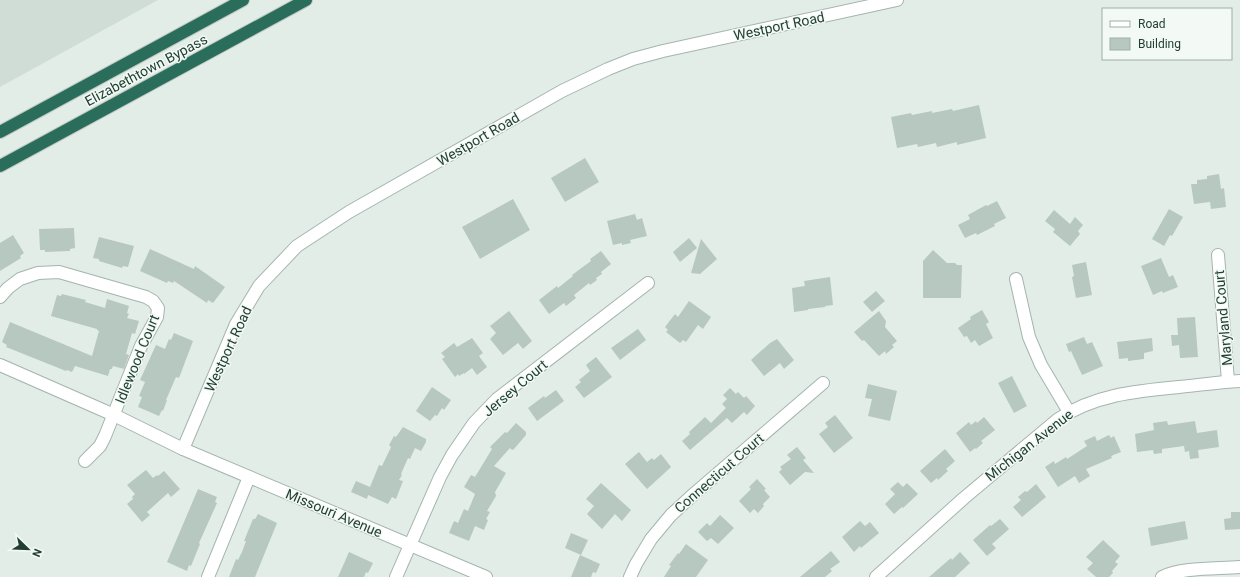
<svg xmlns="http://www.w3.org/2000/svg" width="1240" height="577" font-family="Roboto,sans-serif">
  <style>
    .built { fill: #d0ddd6 }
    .building { fill: #b7c8c0 }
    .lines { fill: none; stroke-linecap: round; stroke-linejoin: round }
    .minor-casing { stroke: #a4b5ae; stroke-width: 14 }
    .highway-casing { stroke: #c1c9c6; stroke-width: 14 }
    .minor { stroke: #fff; stroke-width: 12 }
    .highway { stroke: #2b6d5b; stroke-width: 12 }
    .labels { text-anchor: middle; stroke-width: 3; stroke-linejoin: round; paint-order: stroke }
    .street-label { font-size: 14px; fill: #213f35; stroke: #f3f9f5 }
  </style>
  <rect width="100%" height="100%" fill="#e2ede7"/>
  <path class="built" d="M 0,0 L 158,0 L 0,87 Z"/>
  <g class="building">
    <path d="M 979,105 L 986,138 L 957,145 L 957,142 L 937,147 L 936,143 L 918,147 L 917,144 L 897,148 L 891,117 L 911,113 L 912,115 L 932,111 L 932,113 L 952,109 L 953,111 Z"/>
    <path d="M 585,158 L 599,182 L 565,202 L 551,178 Z"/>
    <path d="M 1219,174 L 1221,189 L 1224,188 L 1226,207 L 1211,209 L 1210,202 L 1194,204 L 1191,184 L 1197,184 L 1197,180 L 1207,179 L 1207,176 Z"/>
    <path d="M 513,199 L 530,230 L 480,259 L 462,227 Z"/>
    <path d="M 997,201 L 1006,218 L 994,224 L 995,226 L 977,235 L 976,233 L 965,238 L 958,225 L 970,219 L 968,215 L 986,205 L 987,206 Z"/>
    <path d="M 1169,209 L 1183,217 L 1172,236 L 1170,235 L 1164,246 L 1152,239 Z"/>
    <path d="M 1054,210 L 1070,224 L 1075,217 L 1083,225 L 1078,231 L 1080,234 L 1070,246 L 1053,232 L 1055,229 L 1045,221 Z"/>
    <path d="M 635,214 L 637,220 L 642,218 L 647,236 L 630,240 L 631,243 L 622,245 L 622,243 L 613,245 L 607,221 Z"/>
    <path d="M 74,228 L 75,248 L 70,249 L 70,251 L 45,252 L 45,250 L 40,250 L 39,229 Z"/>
    <path d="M 13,235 L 24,253 L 20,256 L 21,258 L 0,271 L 0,243 Z"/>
    <path d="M 99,237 L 134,246 L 128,267 L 123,266 L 122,268 L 99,261 L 99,259 L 93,258 Z"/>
    <path d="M 689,238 L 697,248 L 680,262 L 673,252 Z"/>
    <path d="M 701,239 L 717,259 L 700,274 L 691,273 Z"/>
    <path d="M 150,249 L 194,269 L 195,266 L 225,287 L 213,303 L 208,300 L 207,303 L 174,281 L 173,283 L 168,281 L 167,283 L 140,271 Z"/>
    <path d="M 933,250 L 947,263 L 955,263 L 957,265 L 962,265 L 961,298 L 923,298 L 923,261 Z"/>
    <path d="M 601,251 L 611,264 L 601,272 L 602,274 L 596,278 L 597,280 L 590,285 L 589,283 L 574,295 L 576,298 L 566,306 L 564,303 L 549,314 L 539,300 L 557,286 L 558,288 L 573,276 L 572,275 L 591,261 L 590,259 Z"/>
    <path d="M 1161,258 L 1169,277 L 1173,275 L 1178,287 L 1163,293 L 1162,291 L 1153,295 L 1141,266 Z"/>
    <path d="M 1086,262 L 1092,295 L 1076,298 L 1072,277 L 1074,276 L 1072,265 Z"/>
    <path d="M 830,277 L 833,305 L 825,306 L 825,307 L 808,309 L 808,310 L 794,312 L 792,288 L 805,286 L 804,281 Z"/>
    <path d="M 876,291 L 885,301 L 872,312 L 863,302 Z"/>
    <path d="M 62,294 L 86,300 L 85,302 L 105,308 L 107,299 L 129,306 L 127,313 L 129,314 L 127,318 L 139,321 L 135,334 L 132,333 L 126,354 L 129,355 L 124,369 L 113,366 L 112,369 L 110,369 L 108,376 L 75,366 L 72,372 L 67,370 L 66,371 L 6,347 L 7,345 L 2,342 L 10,322 L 92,356 L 99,331 L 97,330 L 97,329 L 51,316 L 57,295 L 61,296 Z"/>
    <path d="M 689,301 L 711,317 L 703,329 L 698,325 L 686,342 L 683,340 L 680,343 L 666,332 L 668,330 L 665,327 L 675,314 L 678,317 Z"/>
    <path d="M 982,310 L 989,322 L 986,324 L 993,338 L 979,346 L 975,340 L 971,343 L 967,336 L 964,337 L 958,328 L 971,319 L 970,317 Z"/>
    <path d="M 509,311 L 532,341 L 523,349 L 518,343 L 503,355 L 490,339 L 496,333 L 490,326 Z"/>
    <path d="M 879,311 L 886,321 L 885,327 L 897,341 L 892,345 L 894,347 L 886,354 L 885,351 L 879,356 L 864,340 L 862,341 L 854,332 Z"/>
    <path d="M 1195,317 L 1198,357 L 1180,358 L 1179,345 L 1172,346 L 1171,335 L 1178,335 L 1177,318 Z"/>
    <path d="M 638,329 L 646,340 L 620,360 L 611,348 Z"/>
    <path d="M 174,333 L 193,341 L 179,378 L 176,377 L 166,400 L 167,400 L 163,411 L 162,410 L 159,416 L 138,407 L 142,397 L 139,396 L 145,382 L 140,380 L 156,345 L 165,349 L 169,339 L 171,340 Z"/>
    <path d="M 1084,337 L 1087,344 L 1092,342 L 1103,366 L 1082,375 L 1071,351 L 1069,352 L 1066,344 Z"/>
    <path d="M 472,338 L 483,353 L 479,356 L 487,367 L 477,375 L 472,368 L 464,374 L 464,373 L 459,376 L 458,374 L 455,377 L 442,359 L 445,357 L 441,353 L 454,343 L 457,347 Z"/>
    <path d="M 1152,338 L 1153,351 L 1144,353 L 1144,359 L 1128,361 L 1128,358 L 1119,359 L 1117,342 Z"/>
    <path d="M 777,339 L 794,360 L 784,369 L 780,363 L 764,376 L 751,360 L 770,343 Z"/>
    <path d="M 596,357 L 612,377 L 584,398 L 575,387 L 581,382 L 579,380 L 590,371 L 586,365 Z"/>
    <path d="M 1012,376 L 1027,406 L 1014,413 L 998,383 Z"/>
    <path d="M 868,384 L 897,391 L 890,421 L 868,416 L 872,399 L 865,398 Z"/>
    <path d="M 432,387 L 451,400 L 444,410 L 442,408 L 437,416 L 435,415 L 430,421 L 416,411 Z"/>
    <path d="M 730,388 L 736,394 L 738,392 L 744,398 L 746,396 L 755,406 L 747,415 L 744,412 L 732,423 L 727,418 L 690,450 L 682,441 L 690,434 L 689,432 L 705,417 L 711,423 L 726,408 L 722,404 L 727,399 L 723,395 Z"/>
    <path d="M 556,390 L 564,401 L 537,421 L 528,408 L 544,396 L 545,398 Z"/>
    <path d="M 835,415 L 853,438 L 834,453 L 819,434 L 828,427 L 825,423 Z"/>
    <path d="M 984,417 L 995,430 L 981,441 L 983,443 L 976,449 L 975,448 L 970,452 L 956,433 L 969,422 L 971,425 L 976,421 L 977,423 Z"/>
    <path d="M 1167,421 L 1168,425 L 1195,421 L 1197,433 L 1217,430 L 1219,447 L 1198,450 L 1199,458 L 1190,459 L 1189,451 L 1185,452 L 1184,446 L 1162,449 L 1162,453 L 1154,454 L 1153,450 L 1137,452 L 1135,434 L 1154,430 L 1153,423 Z"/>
    <path d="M 516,423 L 526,432 L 526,435 L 514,449 L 512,450 L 510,448 L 494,466 L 506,473 L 495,492 L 496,496 L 487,511 L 490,512 L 486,519 L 488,520 L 484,530 L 475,526 L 469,541 L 449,533 L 454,521 L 458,523 L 464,509 L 468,511 L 475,494 L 464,487 L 471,475 L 475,477 L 492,449 L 490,447 L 505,432 L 507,433 Z"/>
    <path d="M 403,427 L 426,439 L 426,442 L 421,451 L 415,448 L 410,459 L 408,458 L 401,474 L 402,475 L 399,480 L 403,481 L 396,499 L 392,497 L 388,504 L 368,495 L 367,499 L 351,492 L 356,481 L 370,487 L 379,465 L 382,466 L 391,447 L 389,445 L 394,436 L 396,437 Z"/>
    <path d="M 1109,435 L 1111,438 L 1114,436 L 1121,452 L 1111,456 L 1112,458 L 1086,469 L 1090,476 L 1079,483 L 1075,476 L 1058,487 L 1045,467 L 1054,461 L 1055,464 L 1066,457 L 1067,459 L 1087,446 L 1084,441 L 1095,436 L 1097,441 Z"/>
    <path d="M 797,447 L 806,458 L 803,460 L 814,473 L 805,472 L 790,485 L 779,472 L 782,469 L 780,467 L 791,459 L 787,455 Z"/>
    <path d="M 945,449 L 955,461 L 946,469 L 948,471 L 938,480 L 937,478 L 931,483 L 920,471 Z"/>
    <path d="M 639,452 L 647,462 L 652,458 L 654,460 L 661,454 L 671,467 L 647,489 L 625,464 Z"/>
    <path d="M 146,470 L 153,478 L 157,475 L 158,476 L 164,471 L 180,489 L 171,497 L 168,493 L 147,512 L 150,515 L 142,522 L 127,504 L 133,499 L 132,497 L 135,494 L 127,485 Z"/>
    <path d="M 757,479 L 766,489 L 764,490 L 770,497 L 763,504 L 764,506 L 758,513 L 754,509 L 750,513 L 739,501 L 751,489 L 749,487 Z"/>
    <path d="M 898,482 L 903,487 L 907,483 L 918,494 L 903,508 L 902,507 L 894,514 L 885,504 L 895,494 L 890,489 Z"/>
    <path d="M 601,483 L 631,510 L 622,521 L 615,514 L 602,529 L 587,514 L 594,506 L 586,499 Z"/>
    <path d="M 1036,484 L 1046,497 L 1022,517 L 1013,507 L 1021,500 L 1018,497 L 1025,491 L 1027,492 Z"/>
    <path d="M 198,489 L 217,497 L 215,502 L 217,503 L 199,543 L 200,544 L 191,566 L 189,565 L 187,571 L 167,562 Z"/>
    <path d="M 1231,512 L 1240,512 L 1240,529 L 1225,530 L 1224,519 L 1231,518 Z"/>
    <path d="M 258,514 L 277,523 L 255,577 L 229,577 L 236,559 L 238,560 L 242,552 L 246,541 L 244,541 L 253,519 L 255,519 Z"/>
    <path d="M 720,515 L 734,528 L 718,544 L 711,538 L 707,541 L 698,532 L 707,523 L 710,526 Z"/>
    <path d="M 1000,519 L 1009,529 L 992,544 L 996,548 L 987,556 L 973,540 L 990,525 L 991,526 Z"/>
    <path d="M 860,521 L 865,526 L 870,522 L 879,533 L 861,548 L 860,546 L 854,552 L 842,537 Z"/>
    <path d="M 1185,521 L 1188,539 L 1151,546 L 1148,528 Z"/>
    <path d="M 571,533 L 588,540 L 581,555 L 565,548 Z"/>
    <path d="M 1103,540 L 1120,556 L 1115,562 L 1118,564 L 1112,571 L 1113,573 L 1109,577 L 1096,577 L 1087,569 L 1093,563 L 1086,557 Z"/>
    <path d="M 686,544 L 708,560 L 696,577 L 664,577 L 671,566 L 669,565 L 678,553 L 679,554 Z"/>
    <path d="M 831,551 L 840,562 L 830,569 L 832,571 L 825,577 L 800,577 Z"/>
    <path d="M 349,552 L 373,563 L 368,573 L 366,572 L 364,577 L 338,577 Z"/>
    <path d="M 960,552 L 970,563 L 955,577 L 929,577 L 951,558 L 952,560 Z"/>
    <path d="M 580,555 L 600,564 L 596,573 L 593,572 L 591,577 L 571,577 Z"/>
  </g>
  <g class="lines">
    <defs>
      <g id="minor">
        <path d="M 1218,255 L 1228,381"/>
        <path d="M 1016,279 L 1029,337 L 1041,365 L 1069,412"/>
        <path d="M 0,297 L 8,288 L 20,279 L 38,273 L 59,272 L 146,297 L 153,301 L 158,308 L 157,317 L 141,346 L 105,436 L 100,446 L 85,461"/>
        <path d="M 0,365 L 114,415 L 183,449 L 486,577"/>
        <path d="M 183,449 L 236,324 L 259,286 L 297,246 L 349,212 L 562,91 L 608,69 L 633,59 L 663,51 L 897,0"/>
        <path d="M 208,577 L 249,477"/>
        <path d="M 396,577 L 440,477 L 452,455 L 474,423 L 497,399 L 648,283"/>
        <path d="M 630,577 L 636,564 L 651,539 L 671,515 L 695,493 L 823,383"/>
        <path d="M 876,577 L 964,498 L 1057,420 C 1093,395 1136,391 1179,387 C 1199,385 1220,382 1240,381"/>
        <path d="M 1162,577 C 1182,567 1218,569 1240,567"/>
      </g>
      <g id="highway">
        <path d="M 0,132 L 243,0"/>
        <path d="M 0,166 L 306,0"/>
      </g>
    </defs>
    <use href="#minor" class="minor-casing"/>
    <use href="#highway" class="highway-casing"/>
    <use href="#minor" class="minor"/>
    <use href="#highway" class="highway"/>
  </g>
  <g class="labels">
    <g class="street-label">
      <text transform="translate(779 26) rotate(-12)" y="5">Westport Road</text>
      <text transform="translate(146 70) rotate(-28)" y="5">Elizabethtown Bypass</text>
      <text transform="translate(478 139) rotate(-30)" y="5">Westport Road</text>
      <text transform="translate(1223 318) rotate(-95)" y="5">Maryland Court</text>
      <text transform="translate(228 349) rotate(-65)" y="5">Westport Road</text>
      <text transform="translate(137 359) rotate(-68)" y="5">Idlewood Court</text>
      <text transform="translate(515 388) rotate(-40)" y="5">Jersey Court</text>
      <text transform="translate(1029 445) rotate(-38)" y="5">Michigan Avenue</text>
      <text transform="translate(719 473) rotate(-41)" y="5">Connecticut Court</text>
      <text transform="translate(334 513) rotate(23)" y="5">Missouri Avenue</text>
    </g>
  </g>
  <rect x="1102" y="8" width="130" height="52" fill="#f3f9f5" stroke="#9fafa8"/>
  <rect x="1110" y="21" width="20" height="6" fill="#ffffff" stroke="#9fafa8"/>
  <text x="1138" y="28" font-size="12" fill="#213f35">Road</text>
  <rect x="1110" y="38" width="20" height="12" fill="#b7c8c0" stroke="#9fafa8"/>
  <text x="1138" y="48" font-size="12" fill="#213f35">Building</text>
  <g transform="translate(28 549) rotate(113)" stroke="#f3f9f5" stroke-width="3" paint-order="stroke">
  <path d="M0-3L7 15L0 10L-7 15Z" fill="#213f35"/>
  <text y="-6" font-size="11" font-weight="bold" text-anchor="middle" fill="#213f35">N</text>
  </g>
</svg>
